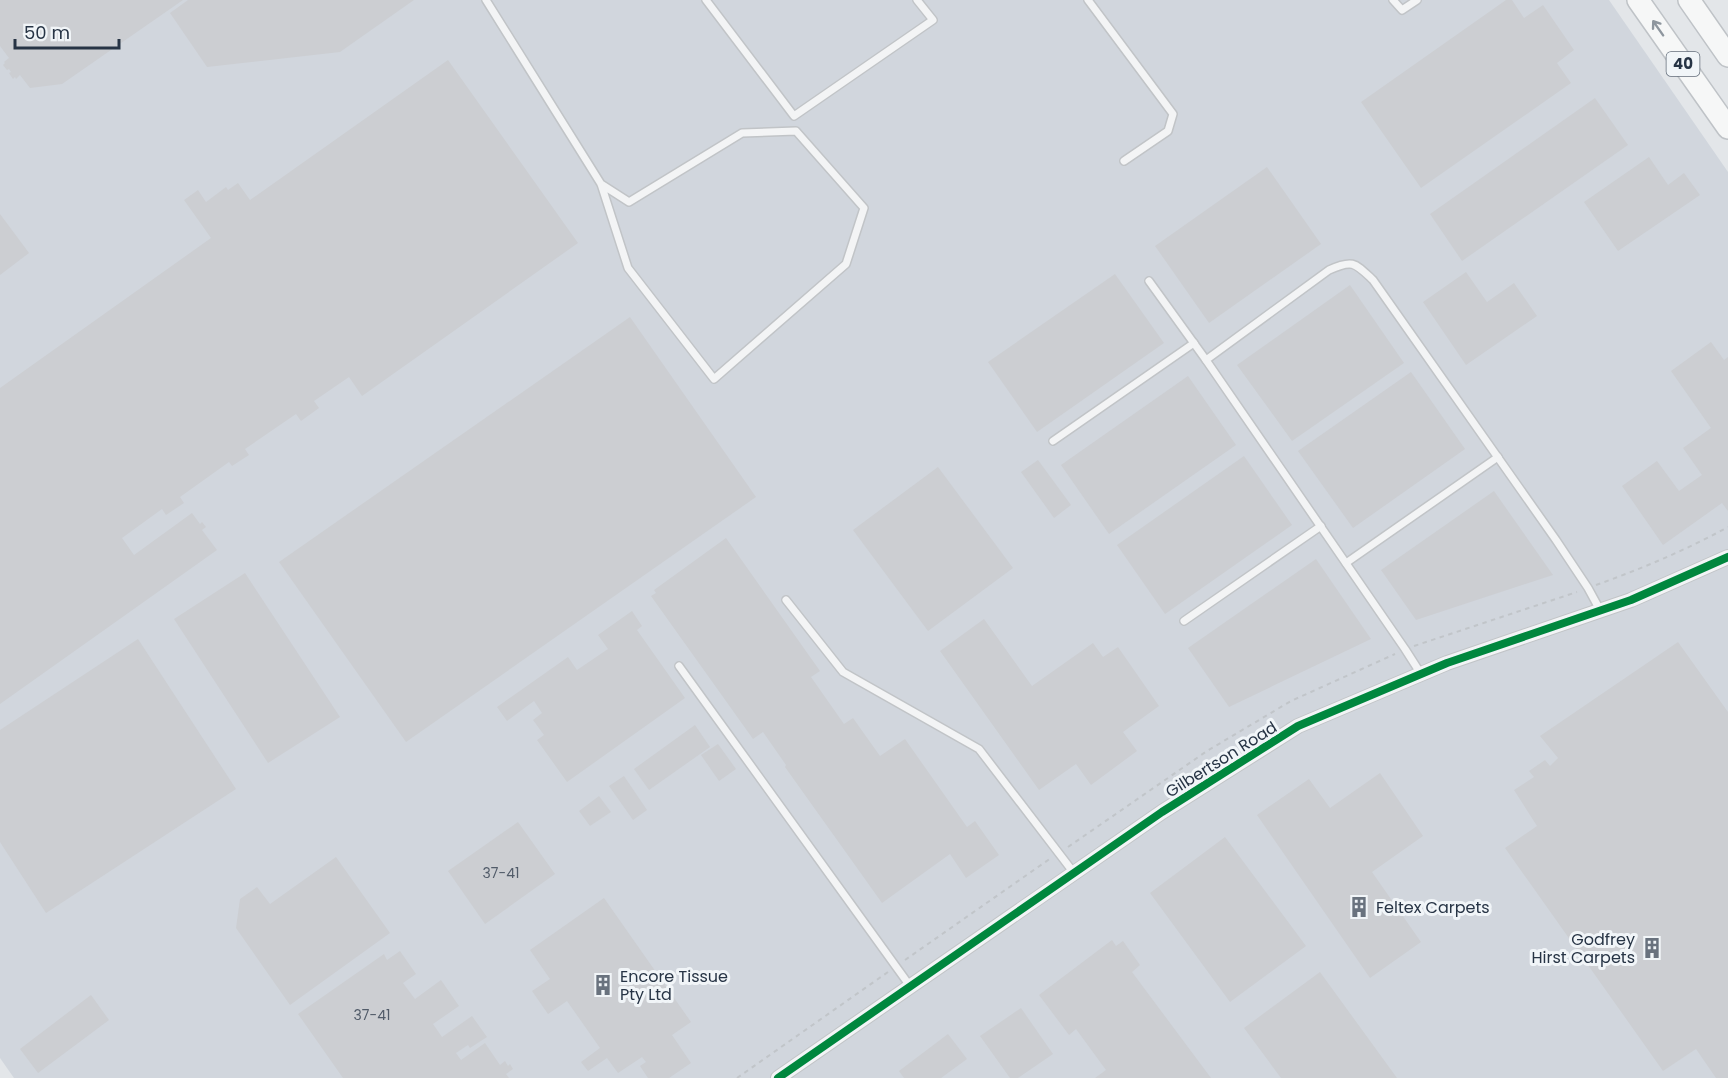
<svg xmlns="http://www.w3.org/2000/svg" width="1728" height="1078" font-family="Poppins,sans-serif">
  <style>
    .built { fill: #d1d6dd }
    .building { fill: #ccced2 }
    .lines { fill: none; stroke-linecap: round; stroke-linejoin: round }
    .service-casing { stroke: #c1c4c7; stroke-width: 10 }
    .minor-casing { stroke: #c1c4c7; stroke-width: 16 }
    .primary-casing { stroke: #bfc3c7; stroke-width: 24 }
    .path { stroke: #c1c5c9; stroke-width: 2; stroke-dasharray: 4.5 4.5; stroke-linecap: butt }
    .service { stroke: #f3f4f5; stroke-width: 7 }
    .minor { stroke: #f3f4f5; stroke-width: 14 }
    .primary { stroke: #f6f7f7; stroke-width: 21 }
    .cycleway-casing { stroke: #f1f5f8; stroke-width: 11 }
    .cycleway { stroke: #00873e; stroke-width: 8 }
    .oneway { stroke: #8e969e }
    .labels { text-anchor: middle; stroke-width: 6; stroke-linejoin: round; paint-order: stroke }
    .number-label { font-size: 14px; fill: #515b69 }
    .shield { fill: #f1f5f8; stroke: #646e7b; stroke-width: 1.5 }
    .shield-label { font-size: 15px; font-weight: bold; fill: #273445 }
    .street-label { font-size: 16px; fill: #273445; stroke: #f1f5f8 }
    .poi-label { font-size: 16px; fill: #273445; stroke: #f1f5f8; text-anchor: start }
  </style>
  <rect width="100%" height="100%" fill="#e3e6e9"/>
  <path class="built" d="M 0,0 L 1609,0 L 1728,172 L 1728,1078 L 14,1078 L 0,1058 Z"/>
  <g class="building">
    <path d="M 0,0 L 183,0 L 62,84 L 30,88 L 20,75 L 16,79 L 15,77 L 13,79 L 9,73 L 11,72 L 9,69 L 7,70 L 3,65 L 5,63 L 4,62 L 9,58 L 0,46 Z"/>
    <path d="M 188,0 L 414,0 L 340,52 L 207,67 L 170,13 Z"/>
    <path d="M 1506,0 L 1512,0 L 1524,18 L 1543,5 L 1574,50 L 1557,63 L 1571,83 L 1421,188 L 1361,102 Z"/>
    <path d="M 448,60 L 578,243 L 362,396 L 349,377 L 314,401 L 319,408 L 301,421 L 296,414 L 245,449 L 249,455 L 232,466 L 229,462 L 180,497 L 184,503 L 166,515 L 162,509 L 122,538 L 134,555 L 192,513 L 200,524 L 202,522 L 206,527 L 202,530 L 217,550 L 0,704 L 0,388 L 211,238 L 184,200 L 198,190 L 206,202 L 226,187 L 228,190 L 238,183 L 250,200 Z"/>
    <path d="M 1595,98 L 1628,145 L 1462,261 L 1430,214 Z"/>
    <path d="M 1649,157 L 1668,185 L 1684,173 L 1700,195 L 1618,251 L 1584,202 Z"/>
    <path d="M 1267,167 L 1321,244 L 1209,323 L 1155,246 Z"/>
    <path d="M 0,214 L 29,253 L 0,275 Z"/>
    <path d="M 1466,272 L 1487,302 L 1514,283 L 1537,316 L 1466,365 L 1423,302 Z"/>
    <path d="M 1115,274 L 1164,343 L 1037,432 L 988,362 Z"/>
    <path d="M 1350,285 L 1404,363 L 1292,441 L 1237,365 Z"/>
    <path d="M 630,317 L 756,497 L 406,742 L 279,562 Z"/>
    <path d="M 1711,342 L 1724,360 L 1728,357 L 1728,511 L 1722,503 L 1663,545 L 1622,486 L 1657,461 L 1679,491 L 1702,475 L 1683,448 L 1711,428 L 1671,371 Z"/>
    <path d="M 1411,372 L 1465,449 L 1353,528 L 1298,451 Z"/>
    <path d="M 1188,376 L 1236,445 L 1109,534 L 1061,465 Z"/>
    <path d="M 1244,456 L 1292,525 L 1165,614 L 1117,545 Z"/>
    <path d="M 1038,460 L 1071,505 L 1054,518 L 1021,472 Z"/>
    <path d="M 938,467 L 1013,568 L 928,631 L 853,530 Z"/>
    <path d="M 1494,491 L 1553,575 L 1416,620 L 1381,570 Z"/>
    <path d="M 726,538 L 820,671 L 811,677 L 844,724 L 853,718 L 880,756 L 905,739 L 967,827 L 975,821 L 999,855 L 966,878 L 950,854 L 882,903 L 785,767 L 786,765 L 763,732 L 753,739 L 651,596 L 656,593 L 654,590 Z"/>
    <path d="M 1316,559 L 1371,639 L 1229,707 L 1188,648 Z"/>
    <path d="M 245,573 L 340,717 L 268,763 L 174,619 Z"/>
    <path d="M 632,611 L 642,626 L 637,630 L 685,698 L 567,782 L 537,740 L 544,735 L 533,720 L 542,713 L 534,701 L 507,721 L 497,707 L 568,657 L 577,670 L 608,649 L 598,635 Z"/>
    <path d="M 984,619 L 1032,686 L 1093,643 L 1103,657 L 1118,647 L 1159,706 L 1123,732 L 1137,751 L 1091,785 L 1076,764 L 1039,790 L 940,651 Z"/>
    <path d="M 138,639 L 236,789 L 46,913 L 0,842 L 0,730 Z"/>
    <path d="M 1678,642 L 1728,712 L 1728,1078 L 1716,1078 L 1696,1049 L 1663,1071 L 1505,848 L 1537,826 L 1514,790 L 1534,777 L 1529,771 L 1545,760 L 1550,766 L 1558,758 L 1540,736 Z"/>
    <path d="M 695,725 L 710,747 L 649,790 L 634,769 Z"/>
    <path d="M 718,744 L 736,769 L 719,781 L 701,755 Z"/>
    <path d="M 1380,773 L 1423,836 L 1372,872 L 1421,942 L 1370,978 L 1257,815 L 1309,779 L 1330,808 Z"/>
    <path d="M 624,776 L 647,810 L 633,820 L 609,786 Z"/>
    <path d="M 599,796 L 611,812 L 590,826 L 579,811 Z"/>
    <path d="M 518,822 L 555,874 L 485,924 L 448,871 Z"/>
    <path d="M 1225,837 L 1306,946 L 1230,1002 L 1150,893 Z"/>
    <path d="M 336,857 L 390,933 L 290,1005 L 236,928 L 240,899 L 257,887 L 270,904 Z"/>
    <path d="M 604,898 L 691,1022 L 672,1035 L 691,1063 L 669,1078 L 648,1078 L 640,1066 L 646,1062 L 642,1057 L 618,1073 L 607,1058 L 588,1071 L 581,1062 L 600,1048 L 567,1001 L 548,1014 L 532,991 L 550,979 L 530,950 Z"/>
    <path d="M 1112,940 L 1116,946 L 1123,941 L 1140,965 L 1132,972 L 1211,1078 L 1095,1078 L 1106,1070 L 1076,1029 L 1069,1035 L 1039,995 Z"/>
    <path d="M 400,951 L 416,974 L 403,983 L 415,999 L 441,980 L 459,1006 L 433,1024 L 442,1037 L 472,1016 L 487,1037 L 470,1048 L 468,1045 L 456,1053 L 461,1060 L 485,1043 L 500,1065 L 505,1061 L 508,1066 L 510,1064 L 513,1069 L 506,1074 L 509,1078 L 343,1078 L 298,1014 L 384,954 L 387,960 Z"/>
    <path d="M 1320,972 L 1397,1078 L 1281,1078 L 1244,1028 Z"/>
    <path d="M 91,995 L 109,1020 L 38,1073 L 20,1049 Z"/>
    <path d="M 1021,1008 L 1053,1054 L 1018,1078 L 1010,1078 L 980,1036 Z"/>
    <path d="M 948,1034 L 967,1059 L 941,1078 L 904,1078 L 899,1071 Z"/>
  </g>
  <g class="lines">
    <defs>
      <g id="service">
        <path d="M 486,0 L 601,184 L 628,268 L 714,379 L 846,264 L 864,208 L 796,131 L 742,133 L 629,202 L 601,184"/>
        <path d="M 706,0 L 794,116 L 933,20 L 917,0"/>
        <path d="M 1088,0 L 1173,114 L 1168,131 L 1124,161"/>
        <path d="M 1393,0 L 1402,10 L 1417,0"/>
        <path d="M 1149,281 L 1206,360"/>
        <path d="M 1053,441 L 1194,343"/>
        <path d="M 1346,563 L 1498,457"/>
        <path d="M 786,600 L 843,672 L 979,749 L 1074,873"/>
        <path d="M 1184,621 L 1321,526"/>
        <path d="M 679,666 L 910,986"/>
        <path d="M 1421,674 L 1405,649 L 1206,360 L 1329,270 C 1353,259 1355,263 1373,280 L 1556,540 L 1588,588 L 1600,610"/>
      </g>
      <path id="minor" d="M 778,1078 L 1162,812 L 1298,726 L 1447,663 L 1631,600 L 1728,557"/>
      <g id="primary">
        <path d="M 1638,0 L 1728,128"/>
        <path d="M 1689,0 L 1728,56"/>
      </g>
    </defs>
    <use href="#service" class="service-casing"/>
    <use href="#minor" class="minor-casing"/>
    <use href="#primary" class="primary-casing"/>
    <g class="path">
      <path d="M 1596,585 C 1641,569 1686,550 1728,527"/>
      <path d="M 1414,646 L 1577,592"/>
      <path d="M 1068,847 L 1207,751 L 1291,701 L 1395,654"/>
      <path d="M 905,960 L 1051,858"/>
      <path d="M 737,1078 L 888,972"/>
    </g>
    <use href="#service" class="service"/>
    <use href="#minor" class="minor"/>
    <use href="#primary" class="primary"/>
    <defs>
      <path id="cycleway" d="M 778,1078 L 1162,812 L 1298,726 L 1447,663 L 1631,600 L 1728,557"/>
    </defs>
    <use href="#cycleway" class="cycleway-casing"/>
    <use href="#cycleway" class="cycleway"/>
  </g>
  <defs><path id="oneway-shaft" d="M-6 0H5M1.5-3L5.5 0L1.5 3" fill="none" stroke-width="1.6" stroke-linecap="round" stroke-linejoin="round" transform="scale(1.5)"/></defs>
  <use class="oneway" href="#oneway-shaft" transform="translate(1658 28) rotate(-125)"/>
  <defs>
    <symbol id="building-bare" viewBox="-9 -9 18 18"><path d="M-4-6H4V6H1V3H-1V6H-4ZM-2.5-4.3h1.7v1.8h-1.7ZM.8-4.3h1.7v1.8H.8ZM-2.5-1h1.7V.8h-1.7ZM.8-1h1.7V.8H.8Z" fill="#69727e" stroke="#f1f5f8" stroke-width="2.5" paint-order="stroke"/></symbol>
  </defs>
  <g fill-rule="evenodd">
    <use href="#building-bare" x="1344" y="892" width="30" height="30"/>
    <use href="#building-bare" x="1637" y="933" width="30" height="30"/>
    <use href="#building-bare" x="588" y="970" width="30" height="30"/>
  </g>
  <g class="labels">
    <g class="number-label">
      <text x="501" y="878">37-41</text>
      <text x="372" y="1020">37-41</text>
    </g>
    <rect class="shield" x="1666.5" y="52" width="33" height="24" rx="4.5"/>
    <g class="shield-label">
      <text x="1683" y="69">40</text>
    </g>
    <g class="street-label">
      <text transform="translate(1221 759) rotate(-32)" y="6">Gilbertson Road</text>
    </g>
    <g class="poi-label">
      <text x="1376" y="913">Feltex Carpets</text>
      <text x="1635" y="945" text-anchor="end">Godfrey<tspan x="1635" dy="18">Hirst Carpets</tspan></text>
      <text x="620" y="982">Encore Tissue<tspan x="620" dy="18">Pty Ltd</tspan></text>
    </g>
  </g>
  <path d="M15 39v9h104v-9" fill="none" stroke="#273445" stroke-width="3"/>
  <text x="24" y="39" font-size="18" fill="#273445" stroke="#f1f5f8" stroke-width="4.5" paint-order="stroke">50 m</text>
</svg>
